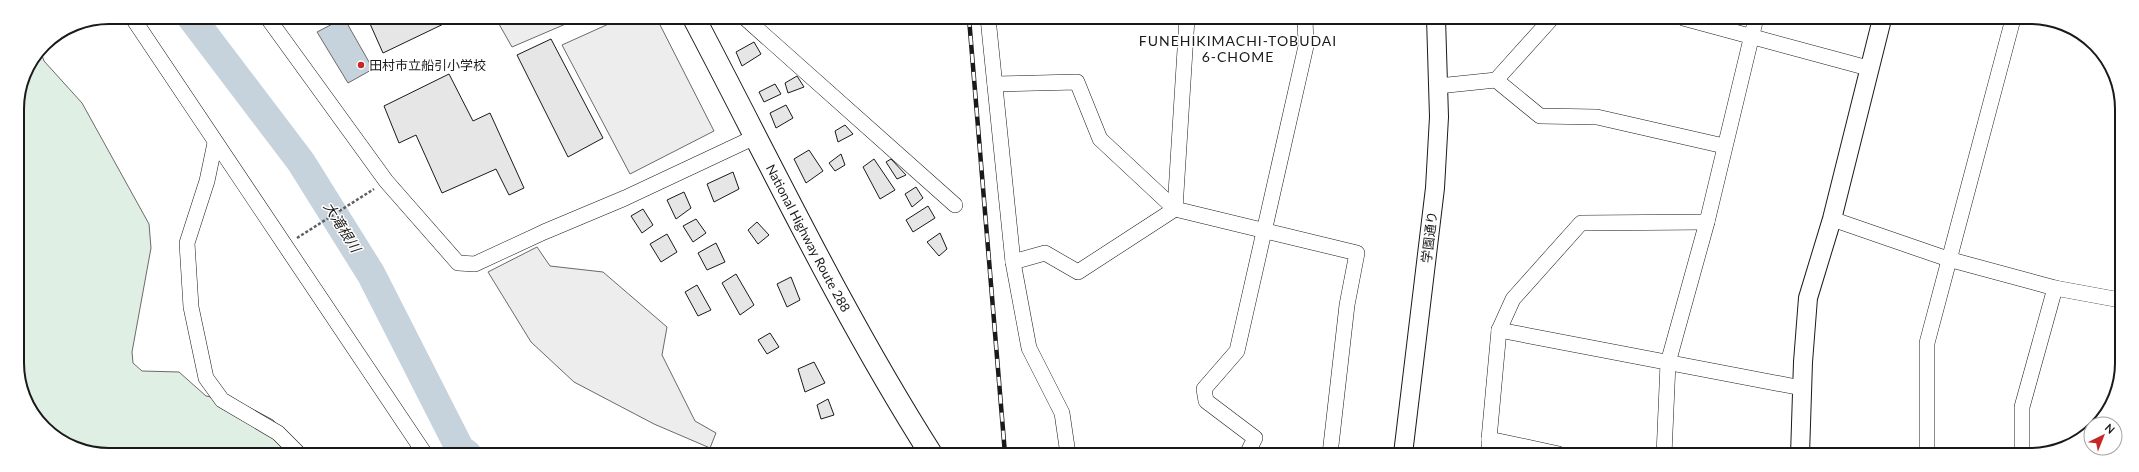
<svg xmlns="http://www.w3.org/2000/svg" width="2139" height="472" font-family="Lato,'Noto Sans JP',sans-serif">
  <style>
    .green { fill: #e0efe3; stroke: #6a6a6a }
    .parking { fill: #ededed; stroke: #6a6a6a }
    .water { fill: #c6d2dc; stroke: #6a6a6a }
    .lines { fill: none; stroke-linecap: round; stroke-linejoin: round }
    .river { stroke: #c6d2dc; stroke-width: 29 }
    .building { fill: #e6e6e6; stroke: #1a1a1a }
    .minor-casing { stroke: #1a1a1a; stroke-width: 16 }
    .tertiary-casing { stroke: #1a1a1a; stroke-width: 20 }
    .trunk-casing { stroke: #1a1a1a; stroke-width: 24 }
    .path { stroke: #5f5f5f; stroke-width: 2.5; stroke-dasharray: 3 2; stroke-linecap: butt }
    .minor { stroke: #fff; stroke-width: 15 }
    .tertiary { stroke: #fff; stroke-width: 18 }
    .trunk { stroke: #fff; stroke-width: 22 }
    .rail-casing { stroke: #1a1a1a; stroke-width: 4.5 }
    .rail { stroke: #fff; stroke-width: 3; stroke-dasharray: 9; stroke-linecap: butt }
    .poi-dot { fill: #c62828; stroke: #fff; stroke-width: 1.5 }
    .labels { text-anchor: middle; stroke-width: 3; stroke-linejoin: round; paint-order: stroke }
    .poi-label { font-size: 13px; fill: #1a1a1a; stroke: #fff; text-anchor: start }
    .street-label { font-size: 13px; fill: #1a1a1a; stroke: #fff }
    .neighbourhood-label { font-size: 14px; letter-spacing: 1px; fill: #1a1a1a; stroke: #fff }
    .water-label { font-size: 14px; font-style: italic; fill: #1a1a1a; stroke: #fff }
    .rim { fill: none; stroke: #1a1a1a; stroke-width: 2 }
  </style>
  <rect width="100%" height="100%" fill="#fff"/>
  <path class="green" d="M 40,50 L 44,61 L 82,103 L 149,224 L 151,248 L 132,352 L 133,363 L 142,371 L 179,372 L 206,396 L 241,403 L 273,420 L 306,453 L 91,453 L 44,428 L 19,381 L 17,103 L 24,73 Z"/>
  <g class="parking">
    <path d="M 495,17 L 582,17 L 512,47 Z"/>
    <path d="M 624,17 L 656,17 L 714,131 L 630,174 L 562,45 Z"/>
    <path d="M 537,247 L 550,266 L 603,272 L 667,327 L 662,355 L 695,421 L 716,433 L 710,448 L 654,424 L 574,382 L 531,342 L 488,272 Z"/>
  </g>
  <path class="water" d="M 344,18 L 373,69 L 348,83 L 317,32 Z"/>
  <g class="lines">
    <path class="river" d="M 191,17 L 301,162 L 371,274 L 460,449 L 467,454"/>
  </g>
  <g class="building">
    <path d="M 367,17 L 456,17 L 456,18 L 383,53 Z"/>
    <path d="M 551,39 L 603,138 L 568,157 L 517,55 Z"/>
    <path d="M 754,42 L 761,54 L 742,66 L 736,52 Z"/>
    <path d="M 449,74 L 473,121 L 490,113 L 524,188 L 509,195 L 496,169 L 442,193 L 416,135 L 399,143 L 384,106 Z"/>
    <path d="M 797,76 L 804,87 L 788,93 L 785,83 Z"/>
    <path d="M 775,84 L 781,94 L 764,102 L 759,92 Z"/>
    <path d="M 786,105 L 793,118 L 776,128 L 770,113 Z"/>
    <path d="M 845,125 L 853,134 L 838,142 L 835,131 Z"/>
    <path d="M 809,150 L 823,171 L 806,183 L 794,159 Z"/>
    <path d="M 841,154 L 845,165 L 835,171 L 829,163 Z"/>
    <path d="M 874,159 L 895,190 L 880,199 L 863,167 Z"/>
    <path d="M 891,159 L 906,175 L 897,179 L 886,162 Z"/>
    <path d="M 733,172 L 739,189 L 714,202 L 707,184 Z"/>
    <path d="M 916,187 L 923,198 L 912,207 L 905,194 Z"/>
    <path d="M 684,192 L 691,208 L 676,219 L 667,200 Z"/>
    <path d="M 928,206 L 935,218 L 913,232 L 906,220 Z"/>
    <path d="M 643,209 L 653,225 L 642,233 L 631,216 Z"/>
    <path d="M 696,219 L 706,233 L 693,242 L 683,226 Z"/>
    <path d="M 757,222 L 769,235 L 758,244 L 748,230 Z"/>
    <path d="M 940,233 L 947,249 L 939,256 L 927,242 Z"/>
    <path d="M 667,234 L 677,252 L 661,262 L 650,244 Z"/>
    <path d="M 716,243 L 725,262 L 707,270 L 698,253 Z"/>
    <path d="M 736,274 L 754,305 L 740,315 L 722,283 Z"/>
    <path d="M 791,277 L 800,300 L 787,307 L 777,284 Z"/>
    <path d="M 697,285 L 711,310 L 698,316 L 685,292 Z"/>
    <path d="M 770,333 L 779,347 L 767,354 L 758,340 Z"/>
    <path d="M 814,362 L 825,383 L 805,392 L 798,369 Z"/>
    <path d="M 828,399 L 834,415 L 821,419 L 817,405 Z"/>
  </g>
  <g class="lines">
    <defs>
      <g id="minor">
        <path d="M 132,17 L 425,454"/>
        <path d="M 267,17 L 386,181 L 458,263 L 475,264 L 544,232 L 625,198 L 755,137"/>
        <path d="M 745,18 L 955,205"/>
        <path d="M 988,18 L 1013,262 L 1029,348 L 1062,413 L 1068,454"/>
        <path d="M 1552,18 L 1496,80 L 1540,116 L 1597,117 L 1724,146"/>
        <path d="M 1683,18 L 1868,68"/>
        <path d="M 995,84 L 1077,82 L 1100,139 L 1175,209 L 1357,253 L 1347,305 L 1330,454"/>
        <path d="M 1438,86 L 1496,80"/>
        <path d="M 215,143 L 207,181 L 187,243 L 191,307 L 206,378 L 222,400 L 278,433 L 298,453"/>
        <path d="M 1175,209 L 1187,18"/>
        <path d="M 1832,219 L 1948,259 L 2055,288 L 2120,300"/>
        <path d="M 1013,262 L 1045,253 L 1078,272 L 1175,209"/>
        <path d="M 1499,330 L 1802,388"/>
        <path d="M 1489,439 L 1559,454"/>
        <path d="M 1247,454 L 1255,438 L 1206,401 L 1204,389 L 1237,351 L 1306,46 L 1305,18"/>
        <path d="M 1489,454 L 1489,439 L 1499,330 L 1513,299 L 1581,223 L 1707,222"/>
        <path d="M 1664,455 L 1668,363 L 1707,222 L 1756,18"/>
        <path d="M 1927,455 L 1927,343 L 2013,19"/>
        <path d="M 2022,455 L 2022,407 L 2055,288"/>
      </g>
      <g id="tertiary">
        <path d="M 1403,454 L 1435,188 L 1439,117 L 1436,18"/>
        <path d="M 1800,455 L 1803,362 L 1808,298 L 1832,219 L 1882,19"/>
      </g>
      <g id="trunk">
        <path id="s1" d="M 694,18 C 771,164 842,314 931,454"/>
      </g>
    </defs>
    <use href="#minor" class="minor-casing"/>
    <use href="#tertiary" class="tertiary-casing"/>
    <use href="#trunk" class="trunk-casing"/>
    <path class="path" d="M 297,238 L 374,189"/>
    <use href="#minor" class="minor"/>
    <use href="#tertiary" class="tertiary"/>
    <use href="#trunk" class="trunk"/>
    <defs>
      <path id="rail" d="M 969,18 L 1005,454"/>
    </defs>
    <use href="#rail" class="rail-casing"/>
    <use href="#rail" class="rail"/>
  </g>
  <circle class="poi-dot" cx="361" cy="65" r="4"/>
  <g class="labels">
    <g class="poi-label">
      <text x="369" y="70">田村市立船引小学校</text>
    </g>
    <g class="street-label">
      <text transform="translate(1429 237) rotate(-83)" y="5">学園通り</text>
      <text dy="5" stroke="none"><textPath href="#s1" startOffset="248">National Highway Route 288</textPath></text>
    </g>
    <g class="neighbourhood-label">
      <text x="1238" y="46">FUNEHIKIMACHI-TOBUDAI<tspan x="1238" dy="16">6-CHOME</tspan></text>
    </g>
    <g class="water-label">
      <text transform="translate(342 227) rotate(58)" y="5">大滝根川</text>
    </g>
  </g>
  <path d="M0 0H2139V472H0ZM109 24H2030A85 85 0 0 1 2115 109V363A85 85 0 0 1 2030 448H109A85 85 0 0 1 24 363V109A85 85 0 0 1 109 24Z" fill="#fff" fill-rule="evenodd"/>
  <path class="rim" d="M109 24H2030A85 85 0 0 1 2115 109V363A85 85 0 0 1 2030 448H109A85 85 0 0 1 24 363V109A85 85 0 0 1 109 24Z"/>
  <g transform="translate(2103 436) rotate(43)"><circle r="19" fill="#ffffff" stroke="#a3a3a3"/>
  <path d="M0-3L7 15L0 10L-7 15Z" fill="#c62828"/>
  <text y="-6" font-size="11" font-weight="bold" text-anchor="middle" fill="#1a1a1a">N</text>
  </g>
</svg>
